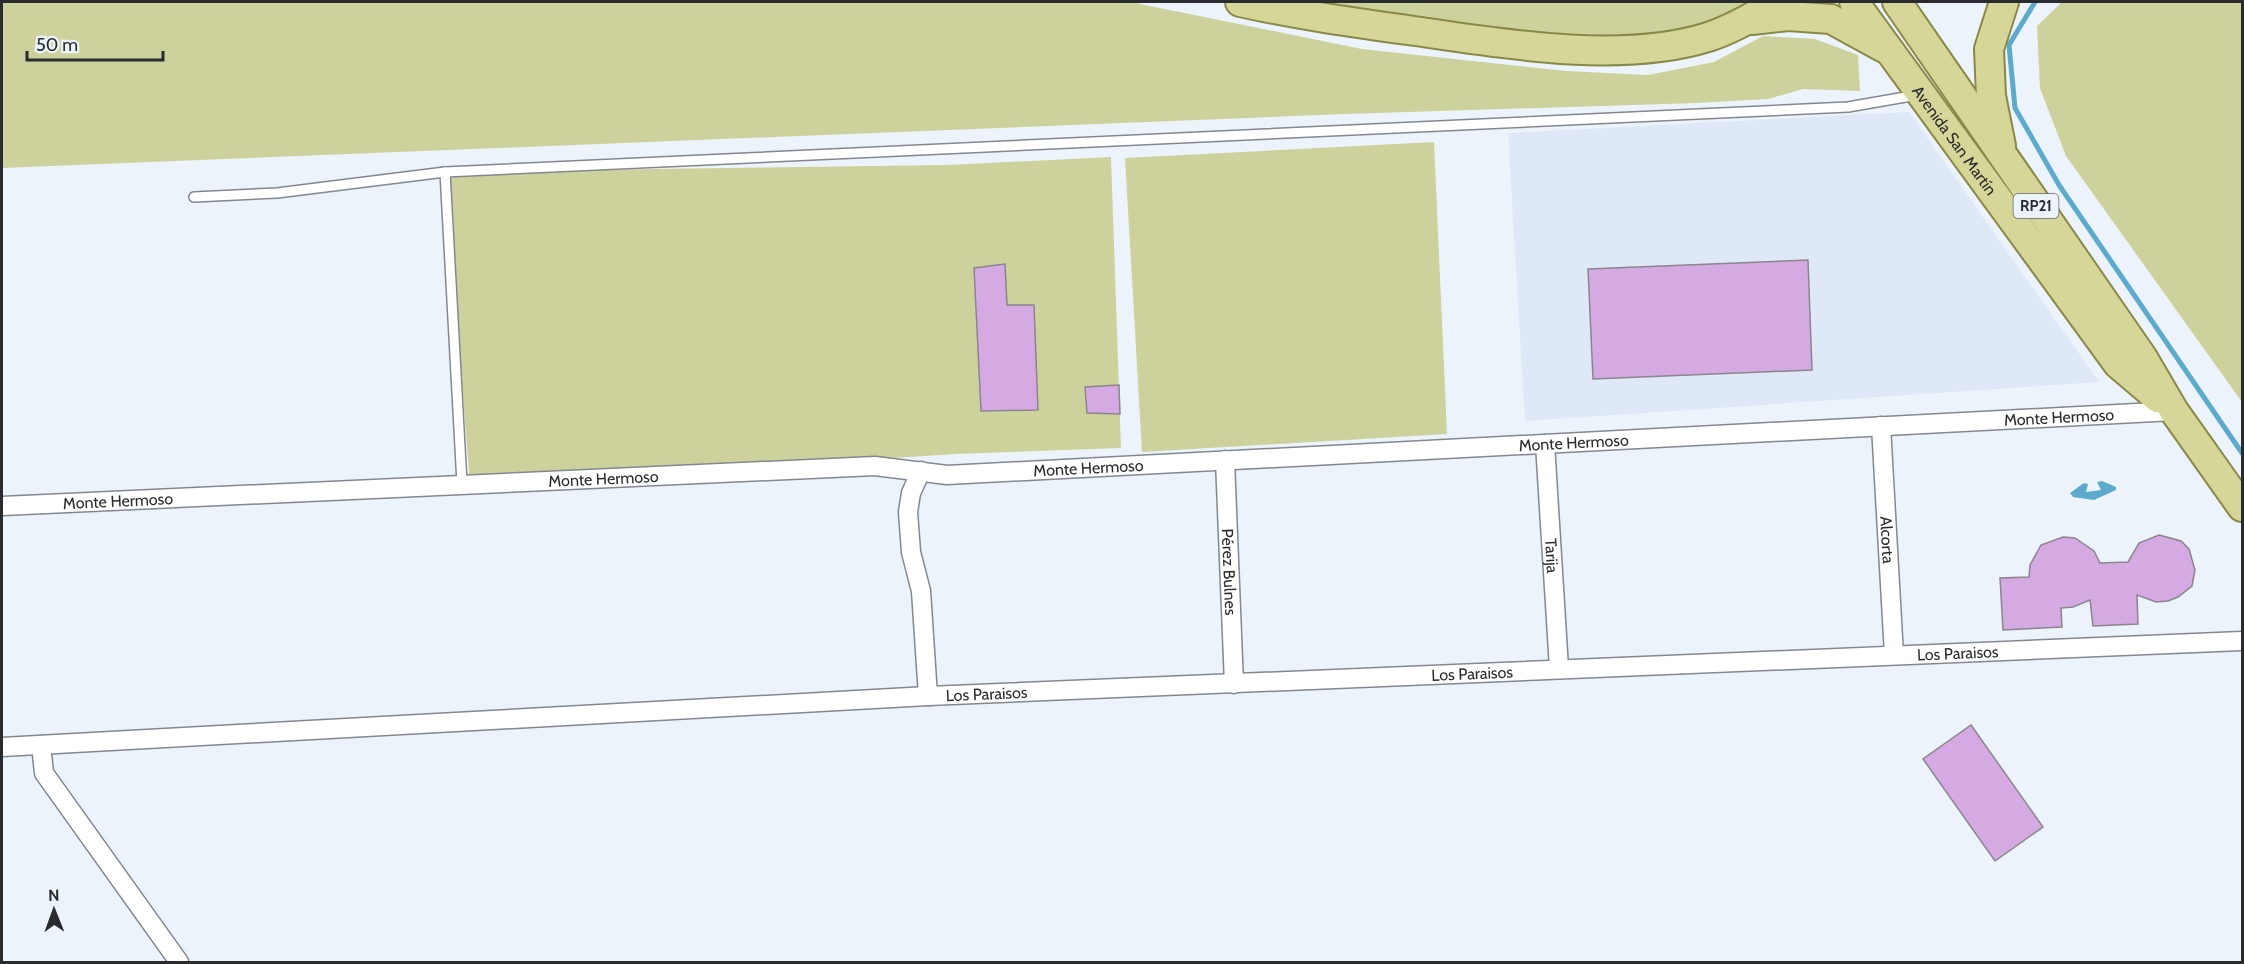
<svg xmlns="http://www.w3.org/2000/svg" width="2244" height="964" font-family="Cabin,sans-serif">
  <style>
    .built { fill: #dee8f7 }
    .green { fill: #cdd29c }
    .water { fill: #5cabcd }
    .lines { fill: none; stroke-linecap: round; stroke-linejoin: round }
    .stream { stroke: #5cabcd; stroke-width: 5 }
    .building { fill: #d5a9e2; stroke: #8b858d; stroke-width: 1.5 }
    .service-casing { stroke: #838890; stroke-width: 12 }
    .minor-casing { stroke: #838890; stroke-width: 21 }
    .primary-casing { stroke: #898947; stroke-width: 32 }
    .service { stroke: #fff; stroke-width: 9 }
    .minor { stroke: #fff; stroke-width: 18 }
    .primary { stroke: #d7d699; stroke-width: 28 }
    .labels { text-anchor: middle; stroke-width: 6; stroke-linejoin: round; paint-order: stroke }
    .shield { fill: #edf3fb; stroke: #64676c; stroke-width: 1.5 }
    .shield-label { font-size: 15px; font-weight: bold; fill: #292b2e }
    .street-label { font-size: 16px; fill: #292b2e; stroke: #edf3fb }
  </style>
  <rect width="100%" height="100%" fill="#edf3fb"/>
  <path class="built" d="M 1909,112 L 2099,382 L 1525,421 L 1508,133 Z"/>
  <g class="green">
    <path d="M 2,2 L 1130,2 L 1362,49 L 1566,71 L 1648,75 L 1714,62 L 1763,36 L 1815,39 L 1858,55 L 1860,91 L 1803,89 L 1768,99 L 1696,103 L 1345,114 L 2,168 Z"/>
    <path d="M 1318,2 L 1757,2 L 1685,33 L 1608,39 L 1508,31 Z"/>
    <path d="M 2062,2 L 2242,2 L 2242,402 L 2066,156 L 2040,88 L 2037,26 Z"/>
    <path d="M 1434,142 L 1447,434 L 1142,452 L 1125,158 Z"/>
    <path d="M 1111,157 L 1121,448 L 957,454 L 470,484 L 445,172 L 947,165 Z"/>
  </g>
  <path class="water" d="M 2102,481 L 2116,487 L 2116,490 L 2094,500 L 2073,497 L 2070,493 L 2084,483 L 2088,484 L 2086,492 L 2101,490 L 2097,482 Z"/>
  <g class="lines">
    <path class="stream" d="M 2035,2 L 2009,45 L 2015,108 L 2059,185 L 2242,453"/>
  </g>
  <g class="building">
    <path d="M 1808,260 L 1812,370 L 1593,379 L 1588,269 Z"/>
    <path d="M 1005,264 L 1007,305 L 1034,305 L 1038,410 L 981,411 L 974,268 Z"/>
    <path d="M 1119,385 L 1120,414 L 1087,413 L 1085,387 Z"/>
    <path d="M 2159,535 L 2181,541 L 2189,549 L 2195,570 L 2192,586 L 2178,597 L 2168,601 L 2156,602 L 2137,595 L 2138,624 L 2093,626 L 2090,600 L 2073,607 L 2061,608 L 2062,627 L 2003,630 L 2000,578 L 2029,577 L 2030,565 L 2041,545 L 2063,537 L 2075,538 L 2094,551 L 2100,563 L 2128,562 L 2139,543 Z"/>
    <path d="M 1971,725 L 2043,827 L 1995,861 L 1923,759 Z"/>
  </g>
  <g class="lines">
    <defs>
      <g id="service">
        <path d="M 445,172 L 462,484"/>
        <path d="M 194,197 L 277,193 L 445,172 L 1848,107 L 1917,95"/>
      </g>
      <g id="minor">
        <path id="s1" d="M 1881,426 L 1894,655"/>
        <path id="s2" d="M 1545,444 L 1559,668"/>
        <path id="s3" d="M 1225,460 L 1234,684"/>
        <path d="M 921,471 L 911,493 L 908,512 L 911,552 L 921,591 L 928,696"/>
        <path id="s4" d="M 2,506 L 875,466 L 947,475 L 2174,411"/>
        <path d="M 41,745 L 44,773 L 179,962"/>
        <path id="s5" d="M 2,747 L 928,696 L 2242,641"/>
      </g>
      <g id="primary">
        <path d="M 1240,2 C 1298,15 1356,23 1415,31 C 1503,44 1623,64 1708,37 C 1733,29 1755,16 1777,2"/>
        <path id="s6" d="M 1854,2 L 2118,364 L 2158,398"/>
        <path d="M 1897,2 L 2143,358 L 2174,411 L 2242,507"/>
        <path d="M 1752,20 L 1788,16 L 1831,19 L 1884,48"/>
        <path d="M 2001,146 L 1991,96 L 1989,49 L 2004,2"/>
      </g>
    </defs>
    <use href="#service" class="service-casing"/>
    <use href="#minor" class="minor-casing"/>
    <use href="#primary" class="primary-casing"/>
    <use href="#service" class="service"/>
    <use href="#minor" class="minor"/>
    <use href="#primary" class="primary"/>
  </g>
  <g class="labels">
    <rect class="shield" x="2013.5" y="194" width="45" height="24" rx="4.5"/>
    <g class="shield-label">
      <text x="2036" y="211">RP21</text>
    </g>
    <g class="street-label">
      <text dy="6" stroke="none"><textPath href="#s6" startOffset="171">Avenida San Martín</textPath></text>
      <text dy="6" stroke="none"><textPath href="#s4" startOffset="2060">Monte Hermoso</textPath></text>
      <text dy="6" stroke="none"><textPath href="#s4" startOffset="1574">Monte Hermoso</textPath></text>
      <text dy="6" stroke="none"><textPath href="#s4" startOffset="1088">Monte Hermoso</textPath></text>
      <text dy="6" stroke="none"><textPath href="#s4" startOffset="602">Monte Hermoso</textPath></text>
      <text dy="6" stroke="none"><textPath href="#s4" startOffset="116">Monte Hermoso</textPath></text>
      <text dy="6" stroke="none"><textPath href="#s1" startOffset="114">Alcorta</textPath></text>
      <text dy="6" stroke="none"><textPath href="#s2" startOffset="112">Tarija</textPath></text>
      <text dy="6" stroke="none"><textPath href="#s3" startOffset="112">Pérez Bulnes</textPath></text>
      <text dy="6" stroke="none"><textPath href="#s5" startOffset="1958">Los Paraisos</textPath></text>
      <text dy="6" stroke="none"><textPath href="#s5" startOffset="1472">Los Paraisos</textPath></text>
      <text dy="6" stroke="none"><textPath href="#s5" startOffset="986">Los Paraisos</textPath></text>
    </g>
  </g>
  <rect width="2244" height="964" fill="none" stroke="#292b2e" stroke-width="6"/>
  <g transform="translate(54 910) rotate(359)" stroke="#edf3fb" stroke-width="4.5" paint-order="stroke">
  <path d="M0-4.5L10 22L0 15L-10 22Z" fill="#292b2e"/>
  <text y="-9" font-size="16" font-weight="bold" text-anchor="middle" fill="#292b2e">N</text>
  </g>
  <path d="M27 51v9h136v-9" fill="none" stroke="#292b2e" stroke-width="3"/>
  <text x="36" y="51" font-size="18" fill="#292b2e" stroke="#edf3fb" stroke-width="4.5" paint-order="stroke">50 m</text>
</svg>
